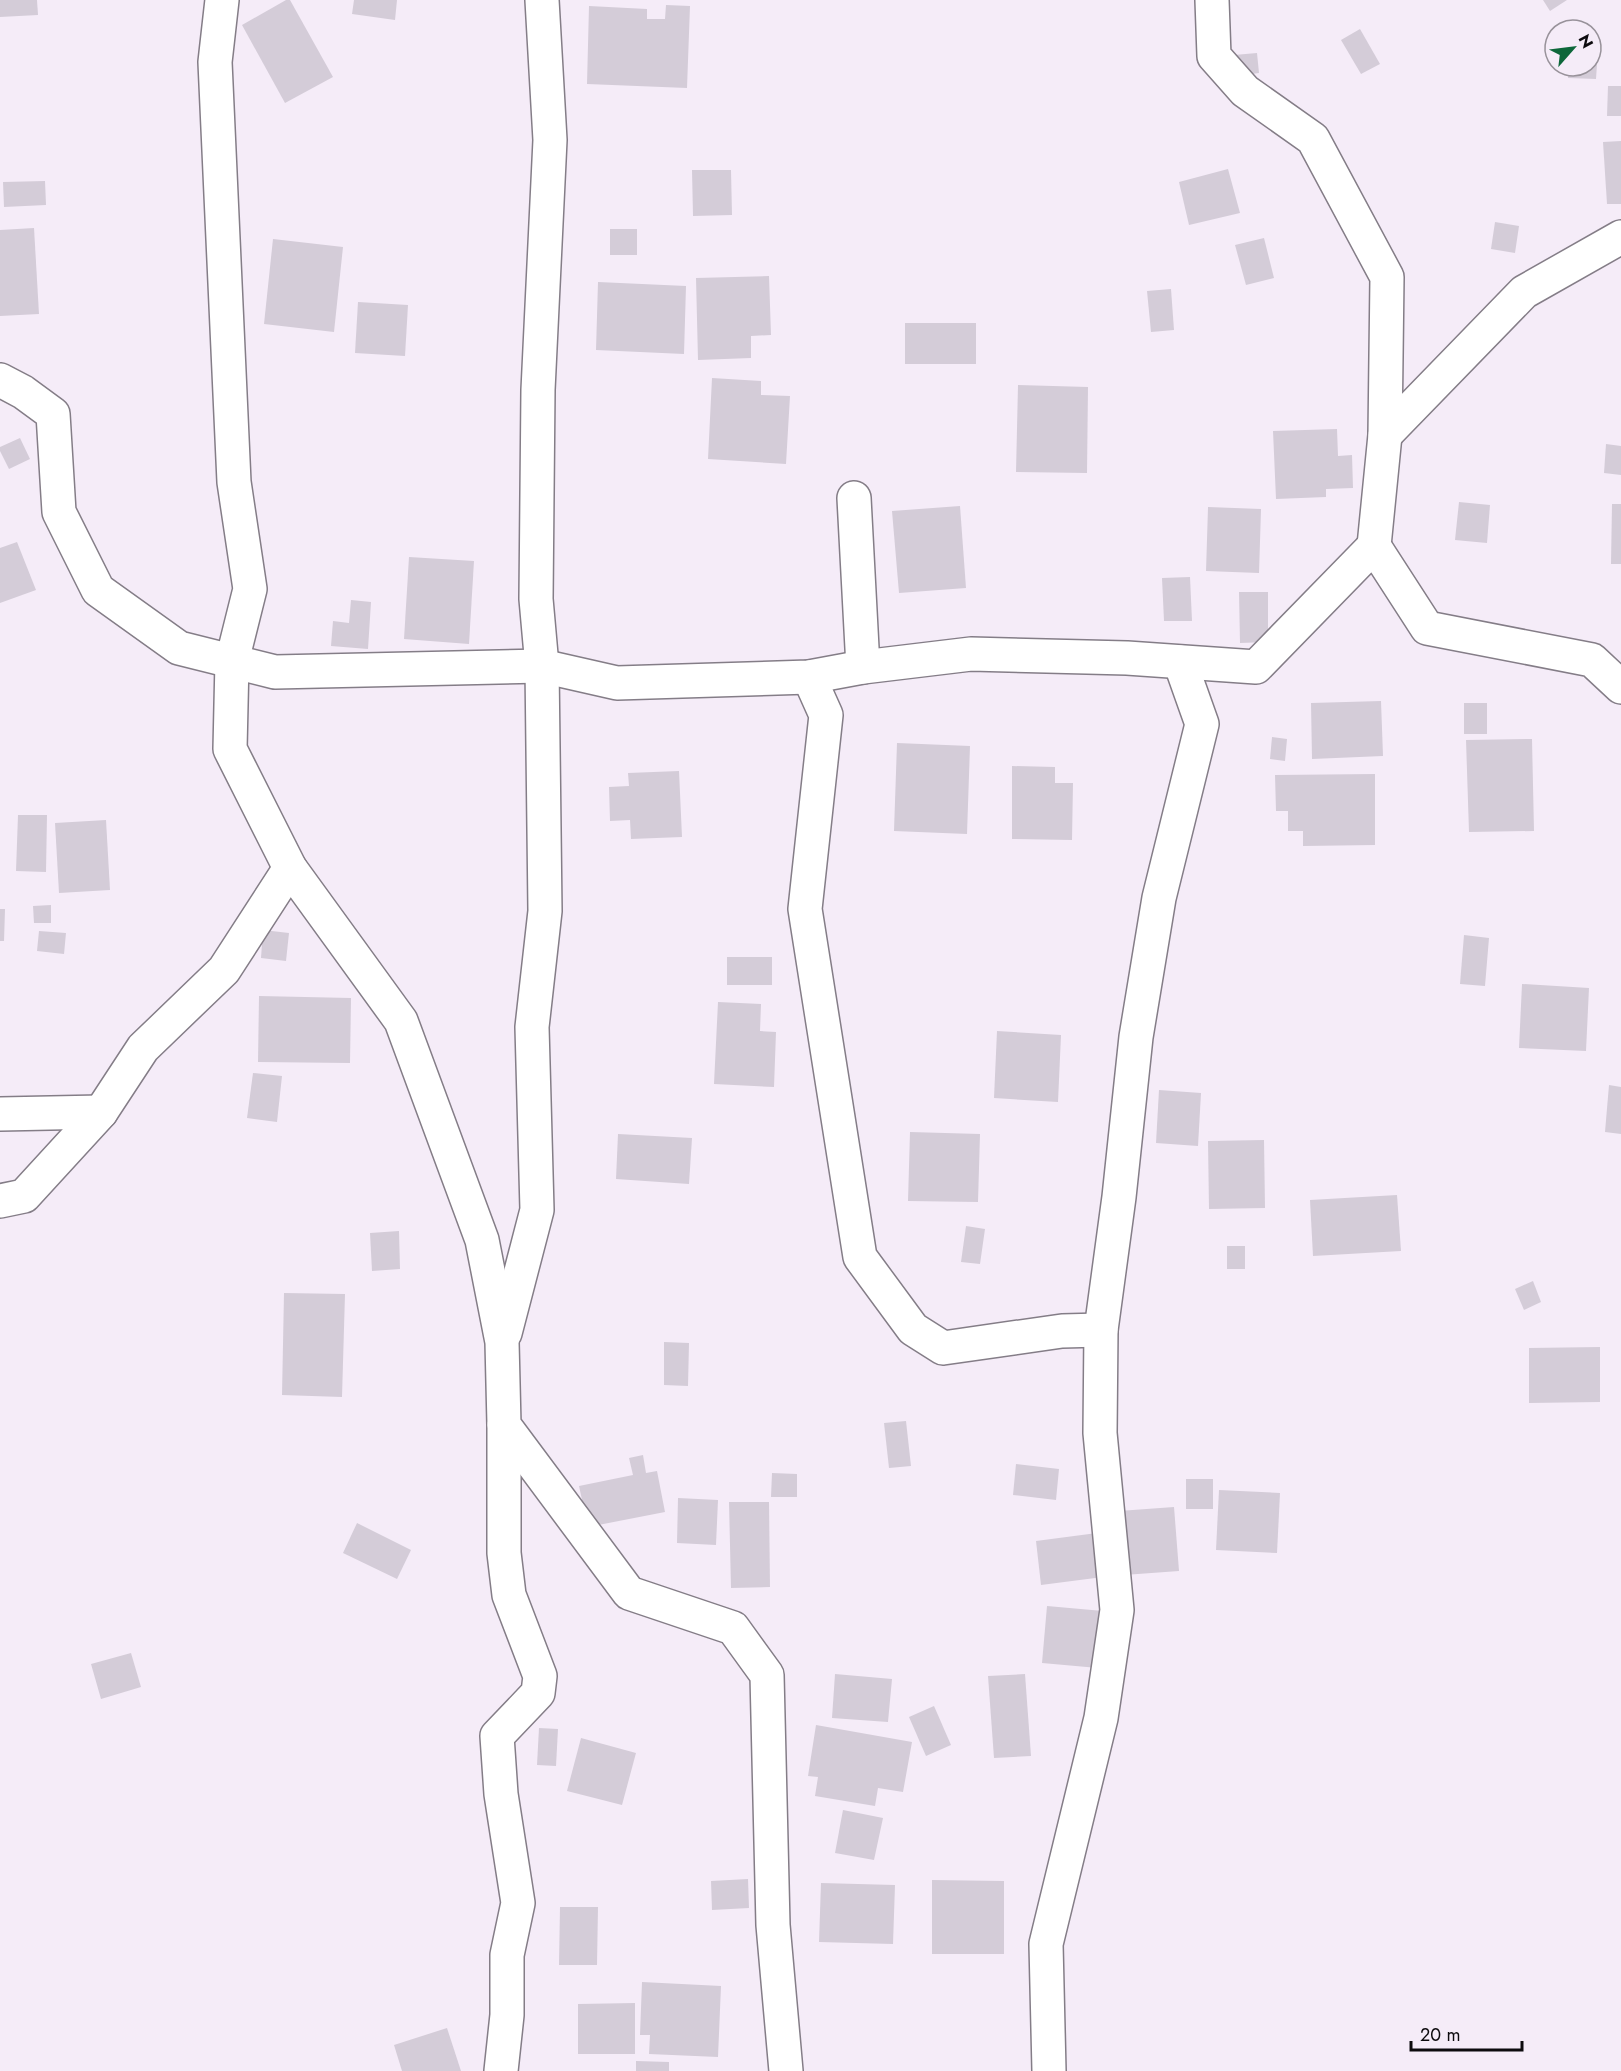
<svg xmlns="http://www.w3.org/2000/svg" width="1621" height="2071" font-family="Jost,sans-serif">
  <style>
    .building { fill: #d4ccd8 }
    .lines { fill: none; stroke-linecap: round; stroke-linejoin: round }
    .street-casing { stroke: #847d87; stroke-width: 36 }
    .street { stroke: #fff; stroke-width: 33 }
  </style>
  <rect width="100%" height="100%" fill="#f5ecf8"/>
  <g class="building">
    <path d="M 0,0 L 37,0 L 38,15 L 0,17 Z"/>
    <path d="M 286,0 L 290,0 L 333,77 L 285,103 L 242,25 Z"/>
    <path d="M 354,0 L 397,0 L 395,20 L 352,14 Z"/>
    <path d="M 1543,0 L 1567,0 L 1550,11 Z"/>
    <path d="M 666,5 L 690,6 L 687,88 L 587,84 L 589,6 L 647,9 L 647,19 L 665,19 Z"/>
    <path d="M 1360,29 L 1380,64 L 1361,74 L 1341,40 Z"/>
    <path d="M 1591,49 L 1598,50 L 1596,79 L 1568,78 L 1569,66 L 1591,66 Z"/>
    <path d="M 1257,53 L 1259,73 L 1237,76 L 1234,55 Z"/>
    <path d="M 1608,86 L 1621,86 L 1621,116 L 1607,116 Z"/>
    <path d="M 1621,141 L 1621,204 L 1607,204 L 1603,142 Z"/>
    <path d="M 1228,169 L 1240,213 L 1189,225 L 1179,182 Z"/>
    <path d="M 692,170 L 731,170 L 732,215 L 693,216 Z"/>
    <path d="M 45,181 L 46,205 L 4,207 L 3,182 Z"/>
    <path d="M 1495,222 L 1519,226 L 1515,253 L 1491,249 Z"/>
    <path d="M 34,228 L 39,314 L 0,316 L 0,230 Z"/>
    <rect x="610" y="229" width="27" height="26"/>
    <path d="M 1264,238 L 1274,278 L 1246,285 L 1235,245 Z"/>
    <path d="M 273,239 L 343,247 L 334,332 L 264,324 Z"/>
    <path d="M 769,276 L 771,335 L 751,336 L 751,358 L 698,360 L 696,278 Z"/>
    <path d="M 598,282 L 686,286 L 684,354 L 596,350 Z"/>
    <path d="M 1171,289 L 1174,330 L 1151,332 L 1147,291 Z"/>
    <path d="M 358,302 L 408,305 L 405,356 L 355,353 Z"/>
    <rect x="905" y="323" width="71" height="41"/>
    <path d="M 712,378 L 761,381 L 761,395 L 790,396 L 786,464 L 708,459 Z"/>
    <path d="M 1018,385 L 1088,387 L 1087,473 L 1016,472 Z"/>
    <path d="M 1337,429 L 1338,456 L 1352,455 L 1353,488 L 1326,489 L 1326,497 L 1276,499 L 1273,431 Z"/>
    <path d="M 20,438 L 30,459 L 9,469 L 0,451 L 0,447 Z"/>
    <path d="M 1606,444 L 1621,446 L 1621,475 L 1604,473 Z"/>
    <path d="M 1459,502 L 1490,505 L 1487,543 L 1455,540 Z"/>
    <path d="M 1612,504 L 1621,504 L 1621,564 L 1611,564 Z"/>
    <path d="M 960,506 L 966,588 L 899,593 L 892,511 Z"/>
    <path d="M 1208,507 L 1261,509 L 1259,573 L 1206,571 Z"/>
    <path d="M 17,542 L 36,590 L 0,603 L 0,548 Z"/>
    <path d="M 409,557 L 474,561 L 469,644 L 404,639 Z"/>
    <path d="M 1190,577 L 1192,621 L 1164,621 L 1162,578 Z"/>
    <path d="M 1239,592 L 1268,592 L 1268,642 L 1240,643 Z"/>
    <path d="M 351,600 L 371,602 L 368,649 L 331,646 L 333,621 L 349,623 Z"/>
    <path d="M 1381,701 L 1383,756 L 1312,759 L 1311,703 Z"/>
    <rect x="1464" y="703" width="23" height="31"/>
    <path d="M 1272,737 L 1287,739 L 1285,761 L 1270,759 Z"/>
    <path d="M 1532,739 L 1534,831 L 1469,832 L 1466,740 Z"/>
    <path d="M 897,743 L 970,746 L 967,834 L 894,831 Z"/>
    <path d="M 1012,766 L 1055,767 L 1055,783 L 1073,783 L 1072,840 L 1012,839 Z"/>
    <path d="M 679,771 L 682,837 L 631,839 L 630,820 L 610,821 L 609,787 L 629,786 L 628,773 Z"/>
    <path d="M 1375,774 L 1375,845 L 1303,846 L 1303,831 L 1288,831 L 1288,811 L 1276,811 L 1275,775 Z"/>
    <path d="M 18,815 L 47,815 L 46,872 L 16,871 Z"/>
    <path d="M 106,820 L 110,890 L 59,893 L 55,823 Z"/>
    <path d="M 51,905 L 51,923 L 34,923 L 33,906 Z"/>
    <path d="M 0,909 L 5,909 L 4,941 L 0,941 Z"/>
    <path d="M 263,930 L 289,933 L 286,961 L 261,958 Z"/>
    <path d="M 39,931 L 66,933 L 64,954 L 37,951 Z"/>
    <path d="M 1464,935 L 1489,938 L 1485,986 L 1460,984 Z"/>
    <rect x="727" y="957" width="45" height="28"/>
    <path d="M 1522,984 L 1589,988 L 1586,1051 L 1519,1048 Z"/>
    <path d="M 259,996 L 351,998 L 350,1063 L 258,1062 Z"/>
    <path d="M 718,1002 L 761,1004 L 760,1031 L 776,1032 L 774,1087 L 714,1084 Z"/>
    <path d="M 997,1031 L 1061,1035 L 1058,1102 L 994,1098 Z"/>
    <path d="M 253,1073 L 282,1076 L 277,1122 L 247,1118 Z"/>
    <path d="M 1609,1085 L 1621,1087 L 1621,1134 L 1605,1132 Z"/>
    <path d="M 1159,1090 L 1201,1093 L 1198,1146 L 1156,1143 Z"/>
    <path d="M 910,1132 L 980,1134 L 978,1202 L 908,1201 Z"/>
    <path d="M 618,1134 L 692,1138 L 689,1184 L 616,1179 Z"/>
    <path d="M 1264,1140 L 1265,1208 L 1209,1209 L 1208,1141 Z"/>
    <path d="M 1397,1195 L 1401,1251 L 1313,1256 L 1310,1200 Z"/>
    <path d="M 966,1226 L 985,1229 L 980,1264 L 961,1262 Z"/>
    <path d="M 399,1231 L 400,1269 L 372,1271 L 370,1233 Z"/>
    <rect x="1227" y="1246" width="18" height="23"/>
    <path d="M 1533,1281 L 1541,1302 L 1524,1310 L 1515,1289 Z"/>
    <path d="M 284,1293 L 345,1294 L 342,1397 L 282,1395 Z"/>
    <path d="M 664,1342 L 689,1343 L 688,1386 L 664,1385 Z"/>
    <path d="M 1600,1347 L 1600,1402 L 1529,1403 L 1529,1348 Z"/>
    <path d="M 906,1421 L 911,1466 L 889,1468 L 884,1423 Z"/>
    <path d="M 643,1455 L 646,1473 L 657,1471 L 665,1512 L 588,1527 L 579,1486 L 633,1475 L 629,1458 Z"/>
    <path d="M 1016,1464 L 1059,1469 L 1056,1500 L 1013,1495 Z"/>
    <path d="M 772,1473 L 797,1474 L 797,1497 L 771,1497 Z"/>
    <rect x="1186" y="1479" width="27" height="30"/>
    <path d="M 1219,1490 L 1280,1493 L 1277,1553 L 1216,1550 Z"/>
    <path d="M 678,1498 L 718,1500 L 716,1545 L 677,1543 Z"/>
    <path d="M 729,1502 L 769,1502 L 770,1587 L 731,1588 Z"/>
    <path d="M 1174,1507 L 1179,1571 L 1124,1575 L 1119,1511 Z"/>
    <path d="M 357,1523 L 411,1550 L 397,1579 L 343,1553 Z"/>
    <path d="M 1097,1533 L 1103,1577 L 1041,1585 L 1036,1541 Z"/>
    <path d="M 1047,1606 L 1103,1611 L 1098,1668 L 1042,1663 Z"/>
    <path d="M 131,1653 L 141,1687 L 101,1699 L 91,1664 Z"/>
    <path d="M 835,1674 L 892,1679 L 888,1722 L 832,1718 Z"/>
    <path d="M 1025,1674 L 1031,1756 L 994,1758 L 988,1676 Z"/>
    <path d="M 934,1706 L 951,1745 L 926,1756 L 909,1717 Z"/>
    <path d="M 816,1725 L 912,1742 L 903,1792 L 878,1788 L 875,1806 L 815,1796 L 818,1777 L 808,1776 Z"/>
    <path d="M 539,1728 L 558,1729 L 556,1766 L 537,1765 Z"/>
    <path d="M 581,1738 L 636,1753 L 622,1805 L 567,1791 Z"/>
    <path d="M 843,1810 L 883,1818 L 874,1860 L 835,1853 Z"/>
    <path d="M 748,1879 L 749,1908 L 712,1910 L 711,1881 Z"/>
    <path d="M 932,1880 L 1004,1881 L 1004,1954 L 932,1954 Z"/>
    <path d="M 821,1883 L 895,1885 L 893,1944 L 819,1942 Z"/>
    <path d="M 560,1907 L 598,1907 L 597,1965 L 559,1965 Z"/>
    <path d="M 642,1982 L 721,1986 L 718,2057 L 649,2054 L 650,2035 L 640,2035 Z"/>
    <path d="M 635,2003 L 635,2054 L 578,2054 L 578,2004 Z"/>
    <path d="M 447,2028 L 461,2071 L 402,2071 L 394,2045 Z"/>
    <path d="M 636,2061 L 669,2062 L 669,2071 L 636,2071 Z"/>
  </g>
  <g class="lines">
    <defs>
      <g id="street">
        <path d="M 222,0 L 215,62 L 234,482 L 250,589 L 232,661 L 230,749 L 290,868 L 401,1021 L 482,1240 L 502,1342 L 504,1425 L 629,1593 L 733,1628 L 767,1675 L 773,1925 L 786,2071"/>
        <path d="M 1212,0 L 1214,56 L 1245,91 L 1313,139 L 1387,277 L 1385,435 L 1374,546"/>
        <path d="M 0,380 L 23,392 L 53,414 L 59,512 L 98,590 L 179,648 L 275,672 L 542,666 L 617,683 L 809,677 L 863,667 L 971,654 L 1127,658 L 1256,667 L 1374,546 L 1427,628 L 1592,660 L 1621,687"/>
        <path d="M 1385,435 L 1524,292 L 1621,237"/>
        <path d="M 854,498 L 863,667"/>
        <path d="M 809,677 L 826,715 L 805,909 L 860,1257 L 913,1329 L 943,1348 L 1062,1331 L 1101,1330"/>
        <path d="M 0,1114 L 101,1112"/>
        <path d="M 0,1201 L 24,1196 L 101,1112 L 143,1048 L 224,970 L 290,868"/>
        <path d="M 505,1333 L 537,1210 L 532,1027 L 545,911 L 542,666 L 536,599 L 538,390 L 550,140 L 542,0"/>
        <path d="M 501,2071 L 507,2015 L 507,1955 L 518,1903 L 501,1794 L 497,1736 L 538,1693 L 540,1676 L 509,1595 L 504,1553 L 504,1425"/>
        <path d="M 1049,2071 L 1046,1944 L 1101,1718 L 1117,1610 L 1100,1433 L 1101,1330 L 1119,1197 L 1136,1037 L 1159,898 L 1202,724 L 1180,662"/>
      </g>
    </defs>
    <use href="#street" class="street-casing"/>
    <use href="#street" class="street"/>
  </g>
  <g transform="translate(1573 48) rotate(62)"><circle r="28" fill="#f5ecf8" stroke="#98929a" stroke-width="1.5"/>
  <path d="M0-4.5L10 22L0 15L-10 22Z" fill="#0d673a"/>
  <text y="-9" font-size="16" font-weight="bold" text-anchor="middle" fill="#0d0b0e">N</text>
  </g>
  <path d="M1411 2041v9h111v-9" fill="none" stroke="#0d0b0e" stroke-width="3"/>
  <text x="1420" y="2041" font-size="18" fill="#0d0b0e" stroke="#f5ecf8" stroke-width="4.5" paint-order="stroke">20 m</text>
</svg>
